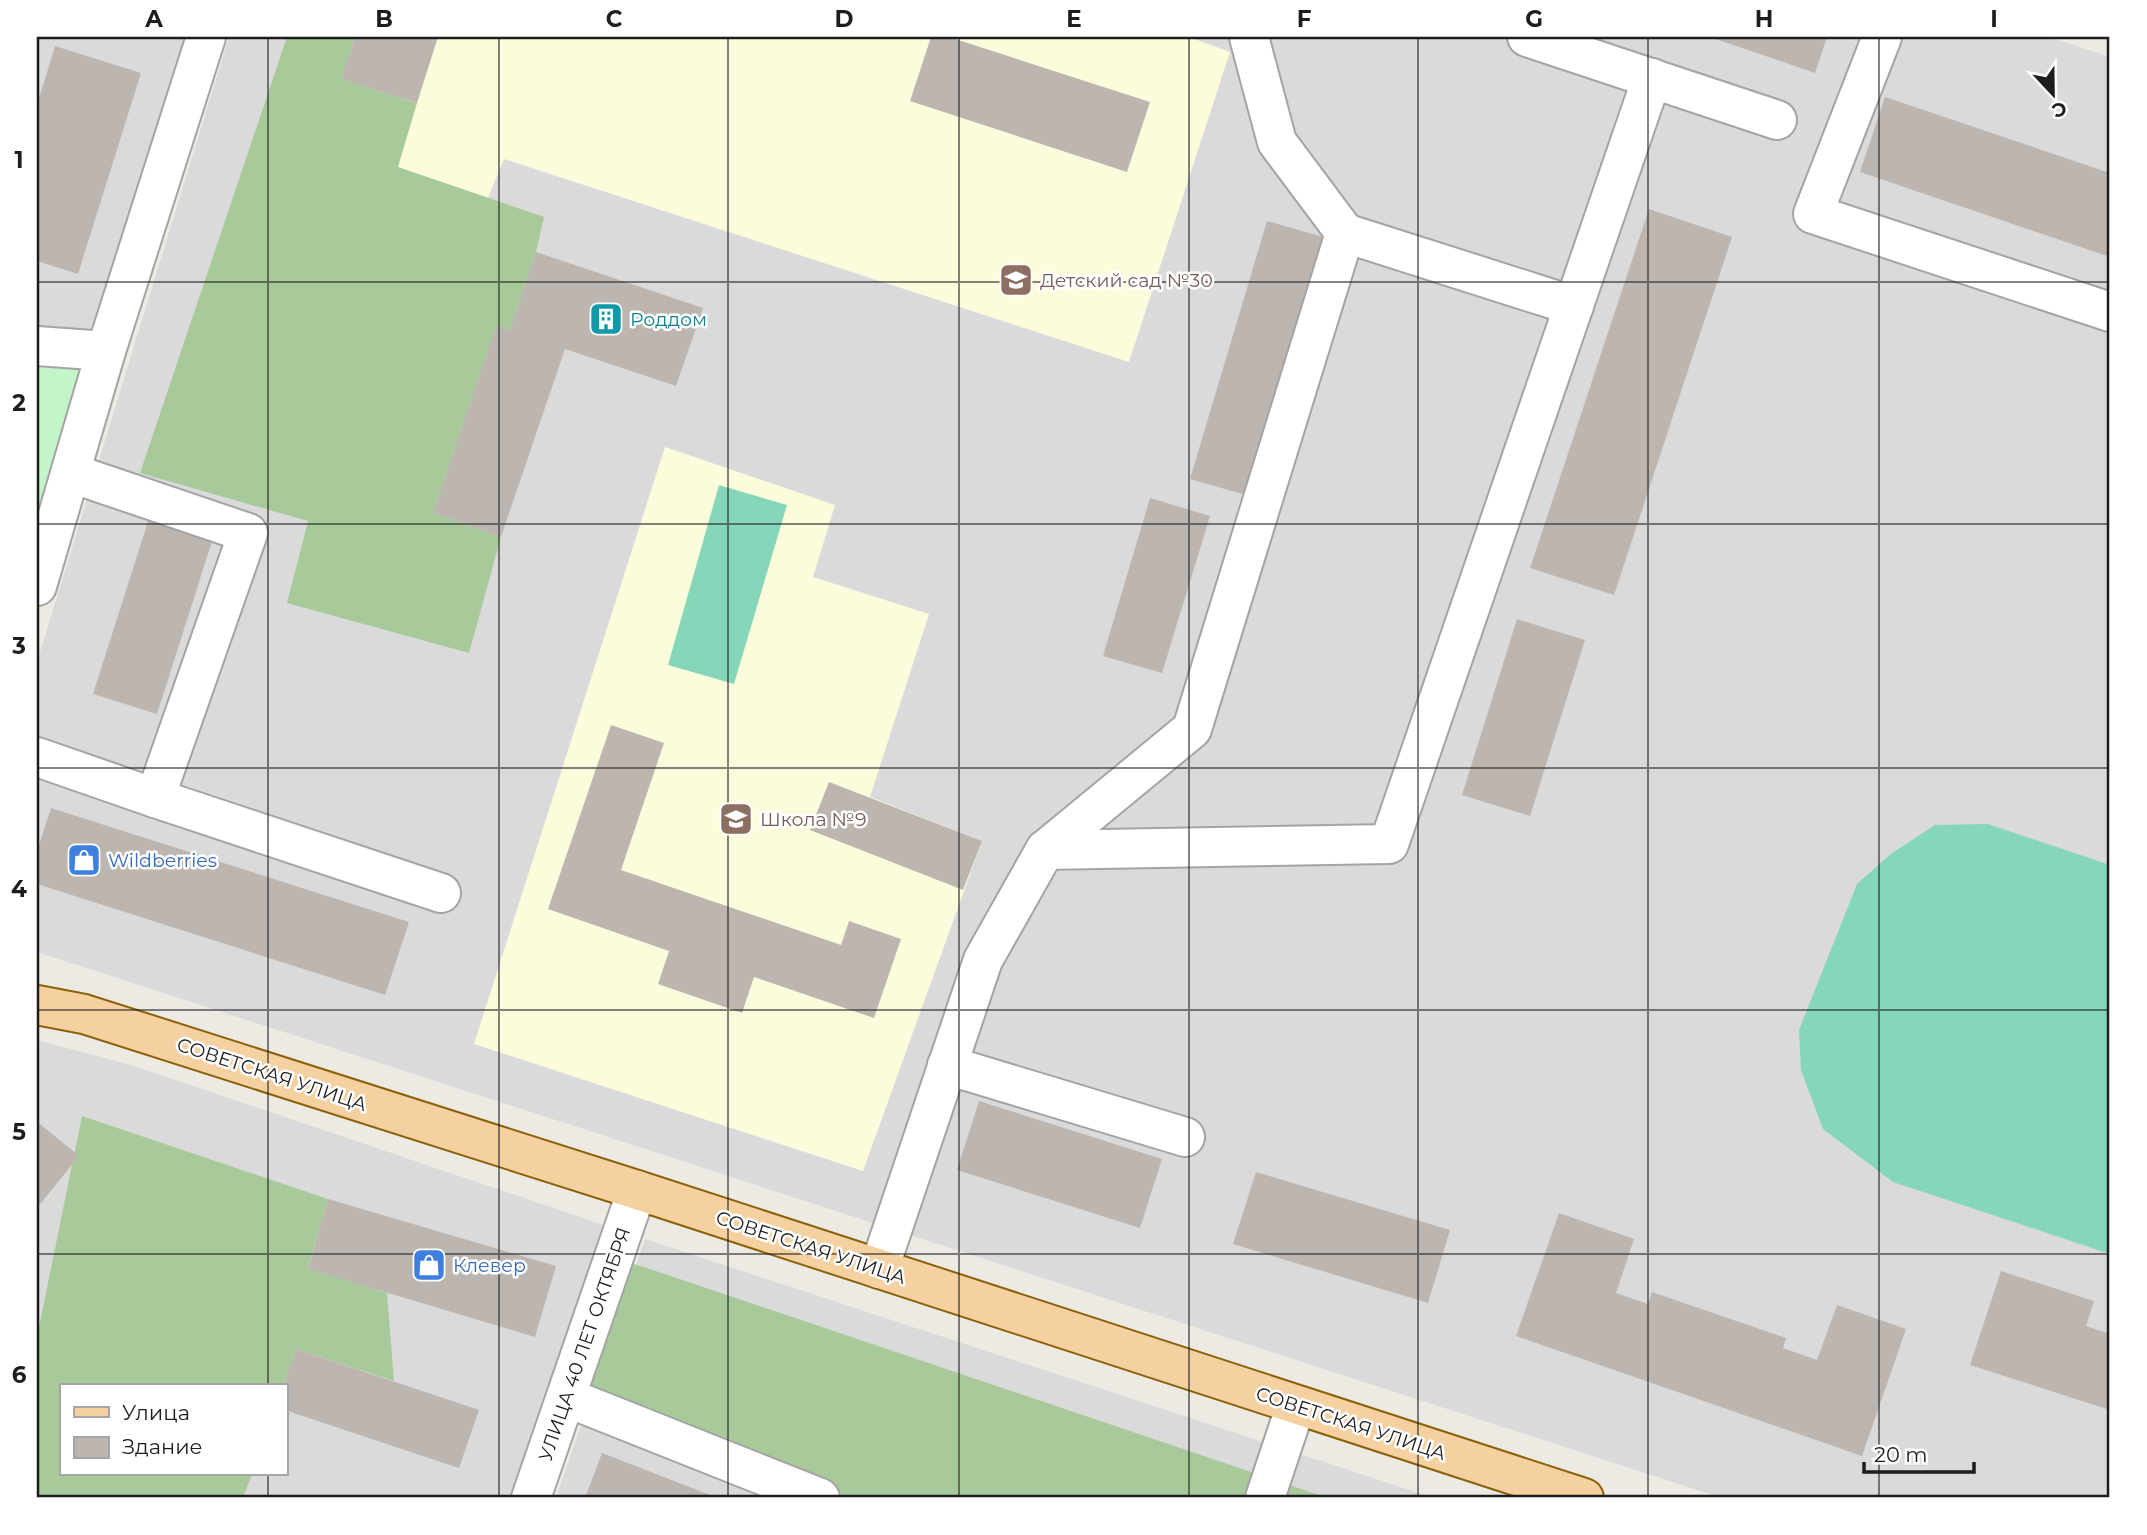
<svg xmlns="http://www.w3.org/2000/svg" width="2147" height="1535" font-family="Montserrat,sans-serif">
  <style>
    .residential { fill: #dbdada; fill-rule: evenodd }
    .education { fill: #fcfcdd }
    .forest { fill: #a8ca9b }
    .park { fill: #c2f5c7 }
    .pitch { fill: #86d7b9 }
    .building { fill: #bdb6b0 }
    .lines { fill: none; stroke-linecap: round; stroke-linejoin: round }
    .minor-casing { stroke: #a4a4a4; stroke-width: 42 }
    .major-casing { stroke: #8b620a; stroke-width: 42 }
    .minor { stroke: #fff; stroke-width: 38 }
    .major { stroke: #f5d1a1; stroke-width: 38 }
    .grid { fill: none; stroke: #1d1d1d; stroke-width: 2; stroke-opacity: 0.55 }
    .labels { text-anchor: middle; stroke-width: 5; stroke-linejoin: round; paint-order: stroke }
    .education-label { font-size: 19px; fill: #785e54; stroke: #fff; text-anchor: start }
    .culture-label { font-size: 19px; fill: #0d838f; stroke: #fff; text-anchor: start }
    .shop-label { font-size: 19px; fill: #366cbe; stroke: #fff; text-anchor: start }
    .street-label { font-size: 19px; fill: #1d1d1d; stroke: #fff }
    .neatline { fill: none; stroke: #1d1d1d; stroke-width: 2.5 }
    .grid-label { font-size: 23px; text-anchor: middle; font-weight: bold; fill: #1d1d1d }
  </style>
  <rect width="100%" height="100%" fill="#edeae3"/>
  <g class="residential">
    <path d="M 37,37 L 187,37 L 82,368 L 37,362 Z"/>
    <path d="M 229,37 L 2049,37 L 2110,57 L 2110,1498 L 1722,1498 L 37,952 L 37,662 Z"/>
    <path d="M 37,1040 L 131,1065 L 604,1225 L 510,1498 L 37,1498 ZM 61,1386 L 285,1386 L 285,1474 L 61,1474 Z"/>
    <path d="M 645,1239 L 1434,1498 L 556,1498 Z"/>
  </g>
  <g class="education">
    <path d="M 319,37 L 1189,37 L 1230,52 L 1129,362 L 504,159 L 488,198 L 291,131 Z"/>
    <path d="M 665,447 L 835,505 L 813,577 L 929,614 L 870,797 L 982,841 L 863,1171 L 474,1044 Z"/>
  </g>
  <g class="forest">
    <path d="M 287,37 L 355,37 L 342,79 L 417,103 L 398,167 L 544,217 L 536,252 L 510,330 L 496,327 L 433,513 L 501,537 L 469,653 L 287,603 L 308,521 L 140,473 Z"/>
    <path d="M 82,1116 L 328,1199 L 308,1268 L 387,1293 L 394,1381 L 296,1349 L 283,1386 L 61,1386 L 61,1474 L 252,1474 L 243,1498 L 37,1498 L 37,1337 Z"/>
    <path d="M 614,1258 L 650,1269 L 1328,1498 L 829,1498 L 566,1397 Z"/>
  </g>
  <path class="park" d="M 37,362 L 82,368 L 37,517 Z"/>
  <g class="pitch">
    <path d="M 719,485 L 787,505 L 734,684 L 668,665 Z"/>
    <path d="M 1988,824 L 2110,865 L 2110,1254 L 1893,1182 L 1823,1129 L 1801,1070 L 1799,1030 L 1857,884 L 1892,853 L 1935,825 Z"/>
  </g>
  <g class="building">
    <path d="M 355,37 L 438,37 L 417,103 L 341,79 Z"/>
    <path d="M 931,37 L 949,37 L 1150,102 L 1127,172 L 910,101 Z"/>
    <path d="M 1710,37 L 1827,37 L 1815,73 Z"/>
    <path d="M 55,46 L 141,73 L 78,274 L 37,261 L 37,105 Z"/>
    <path d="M 1885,97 L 2110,173 L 2110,257 L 1860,172 Z"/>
    <path d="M 1649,209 L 1732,237 L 1614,595 L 1530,568 Z"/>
    <path d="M 1267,221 L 1323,237 L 1246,495 L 1190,479 Z"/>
    <path d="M 536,252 L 703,308 L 676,386 L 565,349 L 501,537 L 433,513 L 496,326 L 510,330 Z"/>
    <path d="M 1150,498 L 1210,516 L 1162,673 L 1103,656 Z"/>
    <path d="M 151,512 L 215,532 L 157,714 L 93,694 Z"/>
    <path d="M 1517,619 L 1585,640 L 1530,816 L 1462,795 Z"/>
    <path d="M 611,725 L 664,743 L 621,870 L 841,945 L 849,921 L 901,939 L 874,1018 L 754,977 L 742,1013 L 658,984 L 669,951 L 548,909 Z"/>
    <path d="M 829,782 L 982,841 L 963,890 L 810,830 Z"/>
    <path d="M 51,808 L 409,922 L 385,995 L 37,884 L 37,851 Z"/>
    <path d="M 979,1101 L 1162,1159 L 1140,1228 L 957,1170 Z"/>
    <path d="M 40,1124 L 79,1156 L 37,1208 L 37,1127 Z"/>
    <path d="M 1256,1172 L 1450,1230 L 1428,1303 L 1233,1244 Z"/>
    <path d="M 328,1199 L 556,1266 L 535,1337 L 308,1269 Z"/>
    <path d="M 1559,1213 L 1634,1239 L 1616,1293 L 1648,1304 L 1652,1292 L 1786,1338 L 1783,1348 L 1817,1360 L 1837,1305 L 1906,1329 L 1862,1456 L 1516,1336 Z"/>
    <path d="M 2001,1271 L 2094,1301 L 2086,1326 L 2110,1334 L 2110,1410 L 1970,1365 Z"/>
    <path d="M 296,1349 L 479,1410 L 459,1468 L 285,1410 L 285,1386 L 283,1386 Z"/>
    <path d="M 602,1453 L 718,1498 L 585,1498 Z"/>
  </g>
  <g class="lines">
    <defs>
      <g id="minor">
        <path d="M 1527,37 L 1777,120"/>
        <path d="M 1882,37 L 1813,214 L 2110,312"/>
        <path d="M 1345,233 L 1574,306"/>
        <path d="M 37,346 L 106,351"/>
        <path d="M 71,473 L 248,533 L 155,798"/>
        <path d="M 37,586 L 106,351 L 206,37"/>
        <path d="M 37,757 L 155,798 L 441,893"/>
        <path d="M 1045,850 L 1192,729 L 1345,233 L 1277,142 L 1249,37"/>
        <path d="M 947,1065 L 1185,1137"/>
        <path d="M 879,1269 L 983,960 L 1045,850 L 1389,844 L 1652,78"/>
        <path d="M 566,1397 L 820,1498"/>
        <path d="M 531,1498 L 637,1190"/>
        <path d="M 1265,1498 L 1296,1405"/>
      </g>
      <path id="major" d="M 37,1005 L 84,1014 L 637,1190 L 1584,1498"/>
    </defs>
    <use href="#minor" class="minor-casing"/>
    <use href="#major" class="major-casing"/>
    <use href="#minor" class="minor"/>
    <use href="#major" class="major"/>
  </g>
  <path class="grid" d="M 268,37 L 268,1386M 499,37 L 499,1498M 728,37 L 728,1498M 959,37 L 959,1498M 1189,37 L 1189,1498M 1418,37 L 1418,1498M 1648,37 L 1648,1498M 1879,37 L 1879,1498M 37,282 L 2110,282M 37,524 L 2110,524M 37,768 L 2110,768M 37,1010 L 2110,1010M 37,1254 L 2110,1254M 268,1474 L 268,1498"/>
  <defs>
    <symbol id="school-square" viewBox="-11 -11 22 22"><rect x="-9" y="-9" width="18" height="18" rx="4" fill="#8d6e63" stroke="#fff"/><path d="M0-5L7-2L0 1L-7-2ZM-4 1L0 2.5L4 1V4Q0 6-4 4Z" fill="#fff"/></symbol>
    <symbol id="building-square" viewBox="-11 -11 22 22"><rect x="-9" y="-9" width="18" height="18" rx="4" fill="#0f9aa8" stroke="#fff"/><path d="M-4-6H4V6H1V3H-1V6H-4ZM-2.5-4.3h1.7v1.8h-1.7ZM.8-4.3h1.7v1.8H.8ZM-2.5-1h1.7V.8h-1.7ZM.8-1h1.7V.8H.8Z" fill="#fff"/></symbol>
    <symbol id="shop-square" viewBox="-11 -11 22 22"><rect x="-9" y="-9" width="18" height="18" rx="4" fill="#3f7fe0" stroke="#fff"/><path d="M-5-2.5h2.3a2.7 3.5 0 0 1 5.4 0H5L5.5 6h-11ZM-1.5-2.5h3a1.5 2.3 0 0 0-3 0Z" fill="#fff"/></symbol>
  </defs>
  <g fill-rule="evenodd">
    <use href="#school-square" x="997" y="261" width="38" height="38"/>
    <use href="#building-square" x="587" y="300" width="38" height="38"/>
    <use href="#school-square" x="717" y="800" width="38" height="38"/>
    <use href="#shop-square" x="65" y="841" width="38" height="38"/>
    <use href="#shop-square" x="410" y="1246" width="38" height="38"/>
  </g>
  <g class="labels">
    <g class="education-label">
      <text x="1040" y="287">Детский сад №30</text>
      <text x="760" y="826">Школа №9</text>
    </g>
    <g class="culture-label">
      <text x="630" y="326">Роддом</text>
    </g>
    <g class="shop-label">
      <text x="108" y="867">Wildberries</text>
      <text x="453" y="1272">Клевер</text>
    </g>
    <g class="street-label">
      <text transform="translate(272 1074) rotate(18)" y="7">СОВЕТСКАЯ УЛИЦА</text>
      <text transform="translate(811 1247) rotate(18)" y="7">СОВЕТСКАЯ УЛИЦА</text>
      <text transform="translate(584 1344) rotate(-71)" y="7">УЛИЦА 40 ЛЕТ ОКТЯБРЯ</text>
      <text transform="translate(1351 1423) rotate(18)" y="7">СОВЕТСКАЯ УЛИЦА</text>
    </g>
  </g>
  <rect width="2147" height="1535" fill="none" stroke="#ffffff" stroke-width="77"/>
  <rect x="60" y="1384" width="228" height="91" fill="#ffffff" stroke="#a5a5a5" stroke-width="2"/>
  <rect x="74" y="1407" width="35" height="10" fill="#f5d1a1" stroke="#a5a5a5" stroke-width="2"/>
  <text x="122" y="1420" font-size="21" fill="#1d1d1d">Улица</text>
  <rect x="74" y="1437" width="35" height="21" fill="#bdb6b0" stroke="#a5a5a5" stroke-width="2"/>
  <text x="122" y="1454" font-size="21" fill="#1d1d1d">Здание</text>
  <g transform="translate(2053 94) rotate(158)" stroke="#ffffff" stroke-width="5" paint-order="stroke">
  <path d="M0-5L12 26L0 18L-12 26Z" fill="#1d1d1d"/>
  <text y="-10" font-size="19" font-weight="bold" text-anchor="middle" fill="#1d1d1d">С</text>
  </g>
  <path d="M1864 1462v10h110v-10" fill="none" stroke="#1d1d1d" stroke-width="3.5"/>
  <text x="1874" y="1462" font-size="21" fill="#1d1d1d" stroke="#ffffff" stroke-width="5" paint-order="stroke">20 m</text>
  <rect x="38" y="38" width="2070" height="1458" class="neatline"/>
  <g class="grid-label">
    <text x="154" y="27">A</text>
    <text x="384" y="27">B</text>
    <text x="614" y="27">C</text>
    <text x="844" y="27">D</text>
    <text x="1074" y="27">E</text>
    <text x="1304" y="27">F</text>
    <text x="1534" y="27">G</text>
    <text x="1764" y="27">H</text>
    <text x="1994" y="27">I</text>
    <text x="19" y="168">1</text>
    <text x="19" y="411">2</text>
    <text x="19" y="654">3</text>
    <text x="19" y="897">4</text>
    <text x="19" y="1140">5</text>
    <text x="19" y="1383">6</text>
  </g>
</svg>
